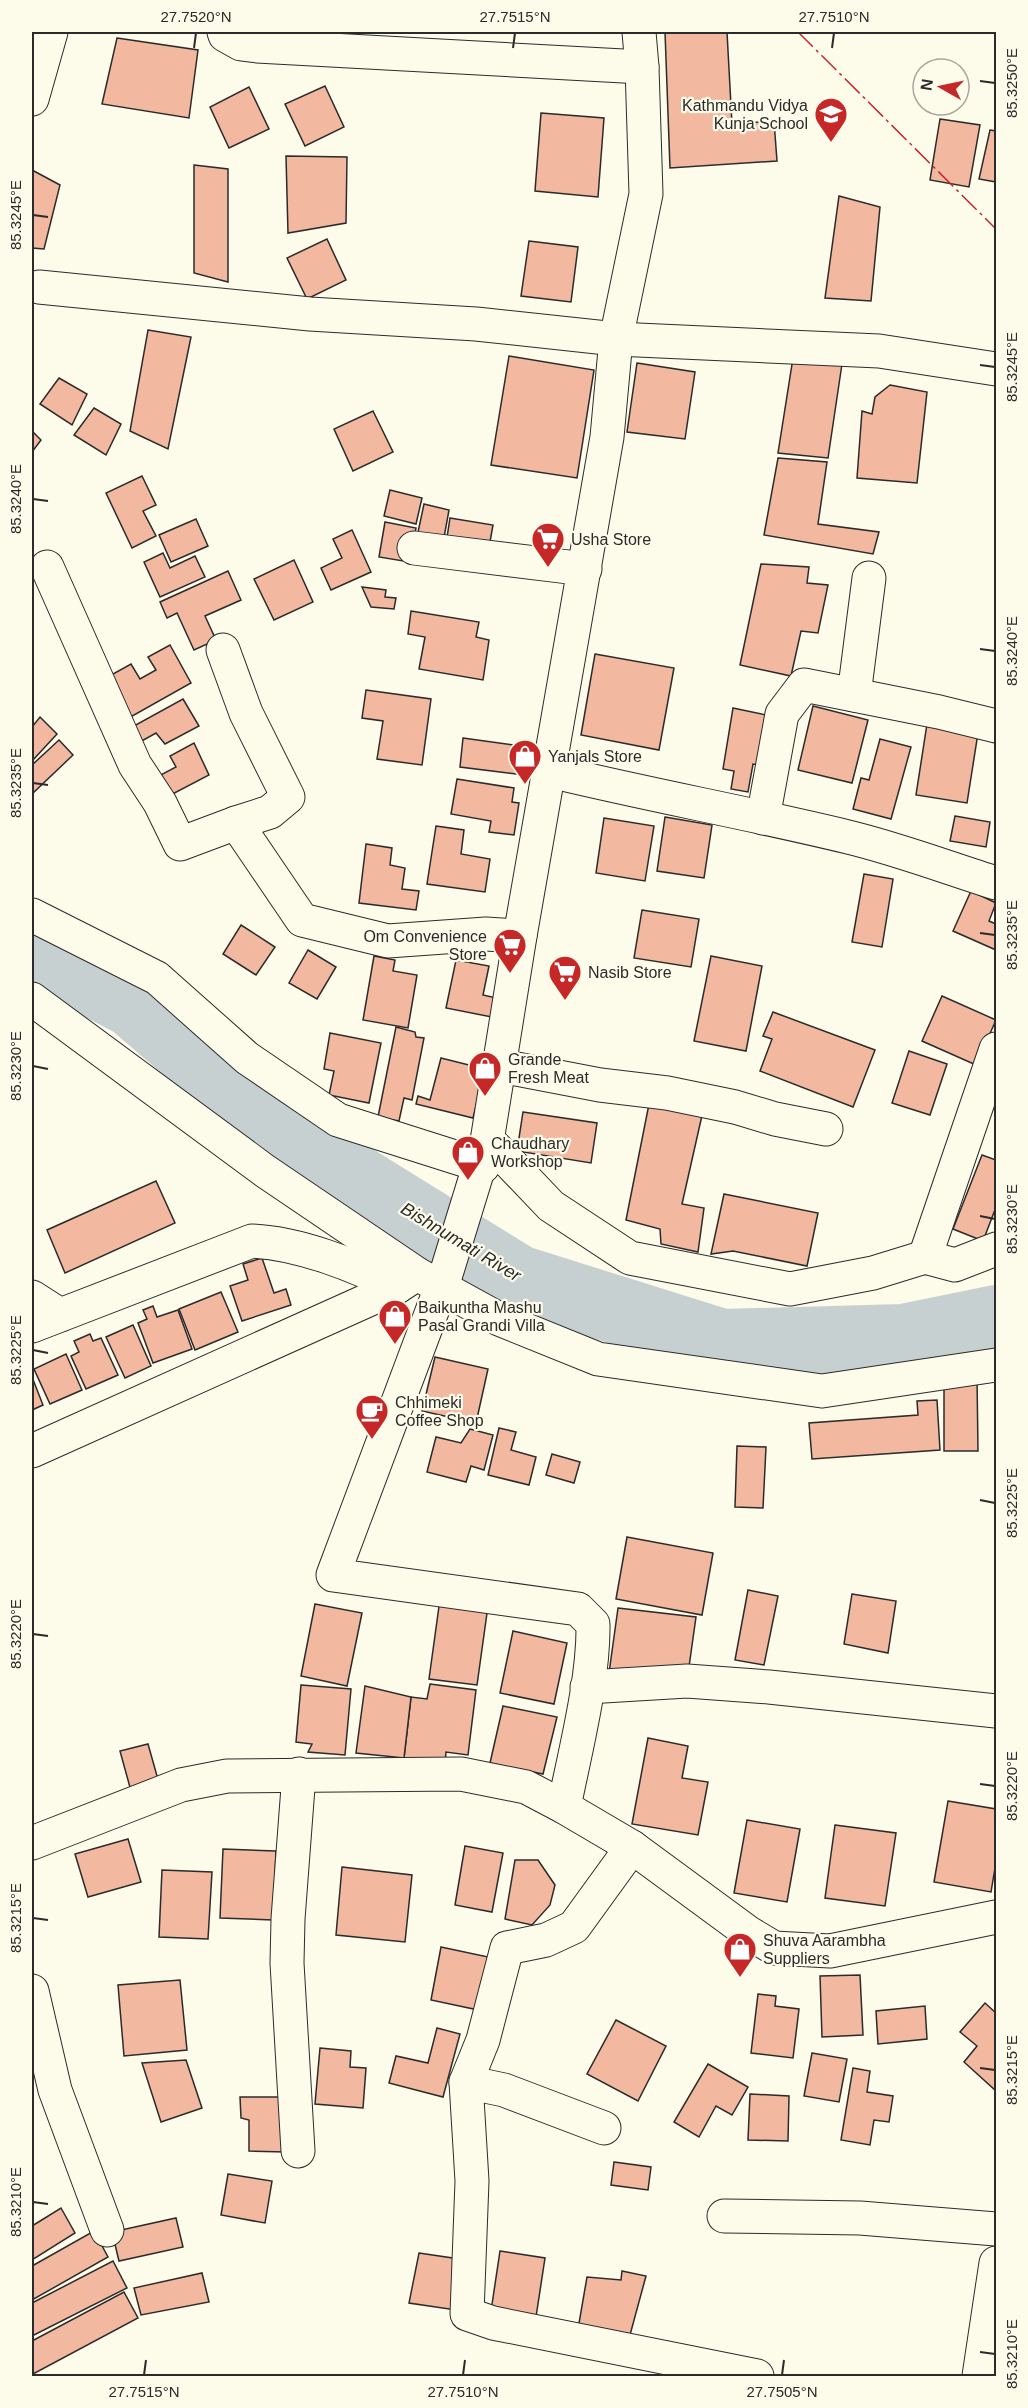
<svg xmlns="http://www.w3.org/2000/svg" width="1028" height="2408" font-family="Helvetica,sans-serif">
  <style>
    .lines { fill: none; stroke-linecap: round; stroke-linejoin: round }
    .river { stroke: #c7d0d0; stroke-width: 68 }
    .building { fill: #f2b8a0; stroke: #2b2b2b; stroke-width: 1.5 }
    .minor-casing { stroke: #2b2b2b; stroke-width: 35 }
    .minor { stroke: #fdfbea; stroke-width: 33 }
    .power { stroke: #c62828; stroke-width: 1.5; stroke-dasharray: 21 4.5 3 4.5; stroke-linecap: butt }
    .ticks { fill: none; stroke: #2b2b2b; stroke-width: 2 }
    .labels { text-anchor: middle; stroke-width: 4.5; stroke-linejoin: round; paint-order: stroke }
    .poi-label { font-size: 16px; fill: #2b2b2b; stroke: #fdfbea; text-anchor: start }
    .water-label { font-size: 18px; font-style: italic; fill: #2b2b2b; stroke: #fdfbea }
    .neatline { fill: none; stroke: #2b2b2b; stroke-width: 2 }
    .ticks-label { font-size: 15px; text-anchor: middle; fill: #2b2b2b }
  </style>
  <rect width="100%" height="100%" fill="#fdfbea"/>
  <g class="lines">
    <path class="river" d="M 32,951 L 132,1003 L 287,1136 L 518,1279 L 722,1343 L 903,1338 L 996,1319"/>
  </g>
  <g class="building">
    <path d="M 665,32 L 727,32 L 732,124 L 774,121 L 777,161 L 670,168 Z"/>
    <path d="M 117,38 L 198,50 L 189,118 L 102,104 Z"/>
    <path d="M 325,86 L 344,127 L 305,146 L 285,104 Z"/>
    <path d="M 249,87 L 269,129 L 229,148 L 210,107 Z"/>
    <path d="M 541,113 L 604,118 L 598,197 L 535,191 Z"/>
    <path d="M 940,119 L 980,125 L 969,187 L 930,180 Z"/>
    <path d="M 990,130 L 996,131 L 996,182 L 979,179 Z"/>
    <path d="M 286,156 L 347,157 L 346,223 L 288,233 Z"/>
    <path d="M 194,165 L 228,169 L 228,282 L 194,273 Z"/>
    <path d="M 32,170 L 60,185 L 44,249 L 32,248 Z"/>
    <path d="M 839,196 L 880,207 L 871,301 L 825,298 Z"/>
    <path d="M 327,239 L 346,280 L 307,299 L 287,258 Z"/>
    <path d="M 529,241 L 578,247 L 571,302 L 521,296 Z"/>
    <path d="M 148,330 L 191,337 L 168,449 L 130,431 Z"/>
    <path d="M 509,356 L 594,370 L 577,478 L 491,465 Z"/>
    <path d="M 793,358 L 842,364 L 828,458 L 778,453 Z"/>
    <path d="M 637,363 L 695,372 L 685,439 L 627,432 Z"/>
    <path d="M 59,378 L 87,394 L 72,425 L 40,404 Z"/>
    <path d="M 890,385 L 927,392 L 917,483 L 857,478 L 862,411 L 872,414 L 875,397 Z"/>
    <path d="M 94,408 L 121,424 L 106,455 L 74,435 Z"/>
    <path d="M 373,411 L 393,452 L 353,471 L 334,429 Z"/>
    <path d="M 32,431 L 41,440 L 32,452 Z"/>
    <path d="M 778,458 L 827,462 L 818,524 L 879,532 L 873,554 L 764,535 Z"/>
    <path d="M 142,476 L 156,505 L 143,511 L 156,536 L 132,548 L 106,493 Z"/>
    <path d="M 390,490 L 422,498 L 416,524 L 384,516 Z"/>
    <path d="M 424,504 L 449,510 L 443,543 L 417,537 Z"/>
    <path d="M 450,518 L 493,525 L 485,570 L 443,563 Z"/>
    <path d="M 196,519 L 208,546 L 171,562 L 159,535 Z"/>
    <path d="M 385,522 L 416,528 L 409,562 L 379,557 Z"/>
    <path d="M 352,530 L 371,572 L 331,590 L 321,568 L 342,558 L 333,539 Z"/>
    <path d="M 163,553 L 170,568 L 195,556 L 205,577 L 160,597 L 144,562 Z"/>
    <path d="M 294,560 L 313,602 L 274,620 L 254,579 Z"/>
    <path d="M 761,564 L 809,567 L 807,583 L 828,585 L 818,633 L 801,631 L 791,676 L 740,665 Z"/>
    <path d="M 228,571 L 241,600 L 205,616 L 216,640 L 194,650 L 177,613 L 167,618 L 160,602 Z"/>
    <path d="M 362,587 L 386,590 L 385,597 L 396,598 L 394,609 L 371,607 Z"/>
    <path d="M 411,611 L 479,622 L 476,637 L 489,640 L 483,680 L 419,669 L 425,637 L 408,634 Z"/>
    <path d="M 170,645 L 191,683 L 127,719 L 104,679 L 131,664 L 140,679 L 156,670 L 148,657 Z"/>
    <path d="M 595,654 L 674,668 L 659,750 L 581,735 Z"/>
    <path d="M 366,690 L 431,699 L 422,765 L 377,759 L 383,721 L 362,718 Z"/>
    <path d="M 183,699 L 199,726 L 165,744 L 156,733 L 140,742 L 132,727 Z"/>
    <path d="M 813,706 L 868,720 L 852,783 L 798,770 Z"/>
    <path d="M 733,708 L 766,715 L 765,766 L 753,764 L 748,792 L 731,789 L 734,771 L 723,769 Z"/>
    <path d="M 40,717 L 57,734 L 32,761 L 32,727 Z"/>
    <path d="M 927,724 L 978,733 L 967,803 L 916,795 Z"/>
    <path d="M 463,738 L 528,747 L 524,775 L 460,767 Z"/>
    <path d="M 880,739 L 911,747 L 891,819 L 853,809 L 861,778 L 869,780 Z"/>
    <path d="M 59,740 L 73,755 L 32,794 L 32,765 Z"/>
    <path d="M 194,743 L 209,775 L 165,798 L 155,778 L 176,767 L 170,756 Z"/>
    <path d="M 457,779 L 514,788 L 512,802 L 519,803 L 514,835 L 489,832 L 491,821 L 451,814 Z"/>
    <path d="M 955,816 L 990,822 L 986,847 L 950,841 Z"/>
    <path d="M 665,817 L 712,825 L 704,878 L 657,871 Z"/>
    <path d="M 604,818 L 654,826 L 645,881 L 596,873 Z"/>
    <path d="M 436,826 L 464,830 L 461,854 L 490,859 L 485,892 L 427,884 Z"/>
    <path d="M 366,844 L 392,848 L 390,865 L 405,868 L 402,889 L 419,891 L 416,910 L 359,903 Z"/>
    <path d="M 864,874 L 893,879 L 882,947 L 852,942 Z"/>
    <path d="M 971,891 L 996,903 L 989,921 L 996,924 L 996,950 L 953,931 Z"/>
    <path d="M 642,910 L 699,919 L 691,967 L 634,958 Z"/>
    <path d="M 241,925 L 275,947 L 256,975 L 223,954 Z"/>
    <path d="M 308,950 L 336,967 L 317,999 L 289,983 Z"/>
    <path d="M 374,956 L 395,960 L 393,971 L 417,975 L 408,1028 L 363,1020 Z"/>
    <path d="M 711,956 L 762,966 L 746,1051 L 694,1041 Z"/>
    <path d="M 456,960 L 489,966 L 483,995 L 505,1000 L 502,1019 L 446,1008 Z"/>
    <path d="M 942,996 L 996,1020 L 976,1065 L 922,1041 Z"/>
    <path d="M 773,1012 L 875,1050 L 853,1107 L 760,1071 L 772,1039 L 763,1036 Z"/>
    <path d="M 396,1027 L 415,1032 L 416,1037 L 424,1038 L 412,1100 L 404,1098 L 399,1121 L 378,1117 Z"/>
    <path d="M 330,1033 L 381,1043 L 369,1103 L 329,1095 L 334,1071 L 324,1069 Z"/>
    <path d="M 909,1051 L 947,1064 L 930,1115 L 892,1103 Z"/>
    <path d="M 441,1058 L 485,1069 L 473,1118 L 416,1104 L 418,1096 L 430,1100 Z"/>
    <path d="M 650,1099 L 703,1111 L 682,1204 L 704,1208 L 698,1252 L 661,1244 L 660,1229 L 626,1220 Z"/>
    <path d="M 523,1112 L 597,1123 L 591,1163 L 517,1151 Z"/>
    <path d="M 982,1155 L 996,1160 L 996,1207 L 983,1241 L 953,1229 Z"/>
    <path d="M 156,1181 L 175,1223 L 65,1273 L 47,1230 Z"/>
    <path d="M 724,1194 L 818,1213 L 807,1266 L 733,1251 L 711,1254 Z"/>
    <path d="M 262,1258 L 274,1293 L 286,1289 L 291,1305 L 242,1321 L 230,1286 L 248,1280 L 243,1264 Z"/>
    <path d="M 221,1292 L 238,1332 L 195,1350 L 179,1309 Z"/>
    <path d="M 153,1306 L 157,1317 L 178,1310 L 192,1349 L 153,1363 L 138,1323 L 147,1319 L 143,1310 Z"/>
    <path d="M 133,1325 L 151,1366 L 125,1378 L 106,1337 Z"/>
    <path d="M 90,1334 L 93,1341 L 101,1338 L 118,1375 L 86,1389 L 71,1356 L 79,1352 L 74,1341 Z"/>
    <path d="M 66,1354 L 82,1390 L 50,1404 L 34,1369 Z"/>
    <path d="M 435,1357 L 488,1369 L 476,1423 L 422,1411 Z"/>
    <path d="M 32,1377 L 43,1405 L 32,1410 Z"/>
    <path d="M 944,1377 L 977,1377 L 978,1451 L 944,1451 Z"/>
    <path d="M 937,1400 L 940,1450 L 812,1459 L 809,1423 L 918,1415 L 917,1401 Z"/>
    <path d="M 499,1428 L 516,1432 L 511,1450 L 536,1457 L 529,1485 L 488,1475 Z"/>
    <path d="M 470,1429 L 493,1435 L 484,1470 L 471,1466 L 466,1482 L 427,1472 L 436,1437 L 461,1443 Z"/>
    <path d="M 737,1446 L 766,1447 L 763,1508 L 735,1507 Z"/>
    <path d="M 552,1454 L 580,1462 L 574,1483 L 546,1475 Z"/>
    <path d="M 627,1537 L 713,1553 L 702,1615 L 616,1599 Z"/>
    <path d="M 748,1590 L 778,1596 L 764,1665 L 735,1660 Z"/>
    <path d="M 852,1594 L 896,1601 L 888,1653 L 844,1644 Z"/>
    <path d="M 440,1599 L 488,1606 L 477,1685 L 429,1679 Z"/>
    <path d="M 315,1604 L 362,1613 L 347,1686 L 301,1676 Z"/>
    <path d="M 618,1608 L 696,1617 L 687,1681 L 609,1673 Z"/>
    <path d="M 513,1631 L 567,1643 L 554,1704 L 500,1693 Z"/>
    <path d="M 430,1684 L 476,1690 L 468,1755 L 446,1752 L 445,1763 L 404,1758 L 411,1697 L 427,1699 Z"/>
    <path d="M 301,1685 L 351,1689 L 345,1755 L 308,1752 L 312,1744 L 296,1742 Z"/>
    <path d="M 365,1686 L 411,1697 L 404,1758 L 356,1753 Z"/>
    <path d="M 503,1706 L 557,1717 L 543,1774 L 490,1763 Z"/>
    <path d="M 648,1738 L 688,1746 L 682,1778 L 708,1782 L 698,1835 L 632,1824 Z"/>
    <path d="M 148,1744 L 159,1783 L 131,1791 L 120,1751 Z"/>
    <path d="M 948,1801 L 996,1809 L 996,1862 L 991,1892 L 934,1882 Z"/>
    <path d="M 747,1820 L 800,1829 L 787,1902 L 734,1893 Z"/>
    <path d="M 835,1825 L 896,1833 L 885,1906 L 825,1898 Z"/>
    <path d="M 128,1839 L 141,1882 L 88,1897 L 75,1854 Z"/>
    <path d="M 465,1846 L 503,1853 L 492,1912 L 455,1905 Z"/>
    <path d="M 223,1849 L 276,1851 L 273,1920 L 220,1918 Z"/>
    <path d="M 515,1860 L 538,1860 L 555,1885 L 550,1905 L 532,1925 L 505,1919 Z"/>
    <path d="M 342,1867 L 412,1875 L 405,1942 L 336,1935 Z"/>
    <path d="M 162,1870 L 212,1872 L 208,1939 L 159,1937 Z"/>
    <path d="M 441,1947 L 493,1958 L 483,2011 L 431,2000 Z"/>
    <path d="M 860,1975 L 863,2035 L 822,2037 L 820,1976 Z"/>
    <path d="M 180,1980 L 187,2050 L 124,2056 L 118,1985 Z"/>
    <path d="M 758,1994 L 776,1996 L 775,2006 L 799,2009 L 793,2058 L 751,2053 Z"/>
    <path d="M 985,2003 L 996,2013 L 995,2090 L 964,2062 L 977,2046 L 960,2032 Z"/>
    <path d="M 925,2006 L 927,2039 L 878,2044 L 876,2011 Z"/>
    <path d="M 616,2020 L 666,2046 L 638,2101 L 587,2074 Z"/>
    <path d="M 437,2028 L 460,2034 L 443,2097 L 389,2083 L 396,2056 L 428,2063 Z"/>
    <path d="M 320,2048 L 351,2051 L 350,2067 L 366,2068 L 363,2108 L 315,2104 Z"/>
    <path d="M 812,2053 L 847,2059 L 839,2102 L 804,2096 Z"/>
    <path d="M 186,2060 L 202,2108 L 161,2122 L 142,2063 Z"/>
    <path d="M 708,2064 L 748,2087 L 732,2115 L 716,2106 L 699,2137 L 674,2122 Z"/>
    <path d="M 853,2068 L 870,2071 L 867,2092 L 893,2096 L 889,2122 L 874,2120 L 870,2145 L 841,2140 Z"/>
    <path d="M 750,2094 L 789,2096 L 788,2141 L 748,2140 Z"/>
    <path d="M 240,2097 L 286,2097 L 286,2152 L 249,2151 L 249,2120 L 241,2118 Z"/>
    <path d="M 614,2162 L 651,2167 L 648,2190 L 611,2185 Z"/>
    <path d="M 228,2174 L 272,2181 L 265,2223 L 221,2215 Z"/>
    <path d="M 61,2208 L 75,2233 L 32,2260 L 32,2226 Z"/>
    <path d="M 176,2218 L 183,2247 L 119,2261 L 112,2232 Z"/>
    <path d="M 94,2231 L 108,2257 L 32,2300 L 32,2266 Z"/>
    <path d="M 500,2251 L 545,2258 L 536,2317 L 491,2311 Z"/>
    <path d="M 419,2253 L 466,2260 L 456,2310 L 409,2303 Z"/>
    <path d="M 113,2261 L 127,2288 L 32,2336 L 32,2303 Z"/>
    <path d="M 622,2271 L 646,2276 L 630,2335 L 578,2329 L 587,2277 L 621,2280 Z"/>
    <path d="M 202,2273 L 209,2302 L 141,2315 L 134,2288 Z"/>
    <path d="M 124,2292 L 138,2318 L 33,2374 L 32,2341 Z"/>
  </g>
  <g class="lines">
    <defs>
      <g id="minor">
        <path d="M 224,32 L 225,35 L 241,44 L 257,46 L 642,67"/>
        <path d="M 639,32 L 642,67 L 646,194 L 616,339 L 607,437 L 520,936 L 483,1166 L 478,1170 L 446,1274 L 333,1575 L 578,1609 L 593,1624 C 594,1679 575,1752 564,1807 L 632,1847 L 749,1933 L 774,1948 L 830,1951 L 996,1917"/>
        <path d="M 32,99 L 51,32"/>
        <path d="M 39,287 L 310,314 L 476,324 L 616,339 L 879,351 L 996,369"/>
        <path d="M 414,548 L 585,569"/>
        <path d="M 47,567 L 135,765 L 160,803 L 180,844 L 236,823"/>
        <path d="M 223,650 L 246,713 L 288,797 L 270,812 L 236,823 L 302,920 L 388,941 L 486,934 L 520,936"/>
        <path d="M 854,695 L 869,578"/>
        <path d="M 550,771 C 649,795 749,813 848,837 C 898,849 948,868 996,883"/>
        <path d="M 763,818 L 782,714 L 804,685 L 939,712 L 996,726"/>
        <path d="M 32,915 L 157,978 L 247,1058 L 338,1120 L 483,1166"/>
        <path d="M 32,999 L 265,1171 L 417,1274 L 499,1319 L 598,1359 L 822,1391 L 996,1365"/>
        <path d="M 501,1066 L 600,1085 L 667,1093 L 735,1107 L 775,1119 L 826,1129"/>
        <path d="M 488,1140 L 551,1206 L 630,1258 L 790,1289 L 873,1273 L 925,1257 L 955,1265 L 996,1249"/>
        <path d="M 925,1257 L 996,1049"/>
        <path d="M 32,1297 L 60,1315"/>
        <path d="M 32,1326 L 252,1241 C 298,1243 356,1265 397,1287"/>
        <path d="M 32,1451 L 397,1287 L 417,1274"/>
        <path d="M 587,1687 L 687,1681 L 769,1687 L 996,1711"/>
        <path d="M 32,1843 L 181,1785 L 227,1776 L 461,1774 L 526,1787 L 564,1807"/>
        <path d="M 632,1847 L 574,1927 L 546,1940 L 507,1948 L 483,2040 L 466,2082 L 472,2181 L 467,2314 L 493,2323 L 757,2376"/>
        <path d="M 32,1991 L 55,2090 L 107,2230"/>
        <path d="M 466,2082 L 504,2090 L 604,2128"/>
        <path d="M 298,2151 L 287,1963 L 288,1919 L 299,1774"/>
        <path d="M 724,2216 L 860,2218 L 996,2229"/>
        <path d="M 979,2376 L 996,2263"/>
      </g>
    </defs>
    <use href="#minor" class="minor-casing"/>
    <use href="#minor" class="minor"/>
    <path class="power" d="M 798,32 L 996,229"/>
  </g>
  <path class="ticks" d="M 194,48 L 196,33M 513,48 L 515,33M 832,48 L 834,33M 980,81 L 995,83M 33,215 L 48,217M 980,365 L 995,367M 33,499 L 48,501M 980,649 L 995,651M 33,783 L 48,785M 980,933 L 995,935M 33,1066 L 48,1069M 980,1216 L 995,1219M 33,1350 L 48,1353M 980,1500 L 995,1503M 33,1634 L 48,1636M 980,1784 L 995,1786M 33,1918 L 48,1920M 980,2068 L 995,2070M 33,2202 L 48,2204M 980,2352 L 995,2354M 144,2375 L 146,2360M 463,2375 L 465,2360M 782,2375 L 784,2360"/>
  <defs>
    <symbol id="school-pin" viewBox="-11 -11 22 30"><path d="M0 17L-7.5 6A9.5 9.5 0 1 1 7.5 6Z" fill="#c62828" stroke="#fdfbea"/><path d="M0-5L7-2L0 1L-7-2ZM-4 1L0 2.5L4 1V4Q0 6-4 4Z" fill="#fff"/></symbol>
    <symbol id="supermarket-pin" viewBox="-11 -11 22 30"><path d="M0 17L-7.5 6A9.5 9.5 0 1 1 7.5 6Z" fill="#c62828" stroke="#fdfbea"/><path d="M-6-5.5h2.5l.6 2H6L4.5 2H-2.5L-4.4-4H-6ZM-1.5 3.2a1.3 1.3 0 1 0 .1 0ZM3 3.2a1.3 1.3 0 1 0 .1 0Z" fill="#fff"/></symbol>
    <symbol id="shop-pin" viewBox="-11 -11 22 30"><path d="M0 17L-7.5 6A9.5 9.5 0 1 1 7.5 6Z" fill="#c62828" stroke="#fdfbea"/><path d="M-5-2.5h2.3a2.7 3.5 0 0 1 5.4 0H5L5.5 6h-11ZM-1.5-2.5h3a1.5 2.3 0 0 0-3 0Z" fill="#fff"/></symbol>
    <symbol id="cafe-pin" viewBox="-11 -11 22 30"><path d="M0 17L-7.5 6A9.5 9.5 0 1 1 7.5 6Z" fill="#c62828" stroke="#fdfbea"/><path d="M-5.5-4.5H6V0H3Q3 3.5 0 3.5H-2.5Q-5.5 3.5-5.5 0ZM3-3.2v2h1.7v-2ZM-6 4.5H4V6H-6Z" fill="#fff"/></symbol>
  </defs>
  <g fill-rule="evenodd">
    <use href="#school-pin" x="812" y="95" width="38" height="52"/>
    <use href="#supermarket-pin" x="529" y="520" width="38" height="52"/>
    <use href="#shop-pin" x="506" y="737" width="38" height="52"/>
    <use href="#supermarket-pin" x="491" y="926" width="38" height="52"/>
    <use href="#supermarket-pin" x="546" y="953" width="38" height="52"/>
    <use href="#shop-pin" x="466" y="1049" width="38" height="52"/>
    <use href="#shop-pin" x="449" y="1133" width="38" height="52"/>
    <use href="#shop-pin" x="376" y="1297" width="38" height="52"/>
    <use href="#cafe-pin" x="353" y="1392" width="38" height="52"/>
    <use href="#shop-pin" x="721" y="1930" width="38" height="52"/>
  </g>
  <g class="labels">
    <g class="poi-label">
      <text x="808" y="111" text-anchor="end">Kathmandu Vidya<tspan x="808" dy="18">Kunja School</tspan></text>
      <text x="571" y="545">Usha Store</text>
      <text x="548" y="762">Yanjals Store</text>
      <text x="487" y="942" text-anchor="end">Om Convenience<tspan x="487" dy="18">Store</tspan></text>
      <text x="588" y="978">Nasib Store</text>
      <text x="508" y="1065">Grande<tspan x="508" dy="18">Fresh Meat</tspan></text>
      <text x="491" y="1149">Chaudhary<tspan x="491" dy="18">Workshop</tspan></text>
      <text x="418" y="1313">Baikuntha Mashu<tspan x="418" dy="18">Pasal Grandi Villa</tspan></text>
      <text x="395" y="1408">Chhimeki<tspan x="395" dy="18">Coffee Shop</tspan></text>
      <text x="763" y="1946">Shuva Aarambha<tspan x="763" dy="18">Suppliers</tspan></text>
    </g>
    <g class="water-label">
      <text transform="translate(461 1242) rotate(31)" y="6">Bishnumati River</text>
    </g>
  </g>
  <rect width="1028" height="2408" fill="none" stroke="#fdfbea" stroke-width="66"/>
  <g transform="translate(941 87) rotate(279)"><circle r="28" fill="#fdfbea" stroke="#a9a89e" stroke-width="1.5"/>
  <path d="M0-4.5L10 22L0 15L-10 22Z" fill="#c62828"/>
  <text y="-9" font-size="16" font-weight="bold" text-anchor="middle" fill="#2b2b2b">N</text>
  </g>
  <rect x="33" y="33" width="962" height="2342" class="neatline"/>
  <g class="ticks-label">
    <text x="196" y="22">27.7520°N</text>
    <text x="515" y="22">27.7515°N</text>
    <text x="834" y="22">27.7510°N</text>
    <text transform="translate(1012 83) rotate(-90)" y="5">85.3250°E</text>
    <text transform="translate(16 215) rotate(-90)" y="5">85.3245°E</text>
    <text transform="translate(1012 367) rotate(-90)" y="5">85.3245°E</text>
    <text transform="translate(16 499) rotate(-90)" y="5">85.3240°E</text>
    <text transform="translate(1012 651) rotate(-90)" y="5">85.3240°E</text>
    <text transform="translate(16 783) rotate(-90)" y="5">85.3235°E</text>
    <text transform="translate(1012 935) rotate(-90)" y="5">85.3235°E</text>
    <text transform="translate(16 1066) rotate(-90)" y="5">85.3230°E</text>
    <text transform="translate(1012 1219) rotate(-90)" y="5">85.3230°E</text>
    <text transform="translate(16 1350) rotate(-90)" y="5">85.3225°E</text>
    <text transform="translate(1012 1503) rotate(-90)" y="5">85.3225°E</text>
    <text transform="translate(16 1634) rotate(-90)" y="5">85.3220°E</text>
    <text transform="translate(1012 1786) rotate(-90)" y="5">85.3220°E</text>
    <text transform="translate(16 1918) rotate(-90)" y="5">85.3215°E</text>
    <text transform="translate(1012 2070) rotate(-90)" y="5">85.3215°E</text>
    <text transform="translate(16 2202) rotate(-90)" y="5">85.3210°E</text>
    <text transform="translate(1012 2354) rotate(-90)" y="5">85.3210°E</text>
    <text x="144" y="2397">27.7515°N</text>
    <text x="463" y="2397">27.7510°N</text>
    <text x="782" y="2397">27.7505°N</text>
  </g>
</svg>
